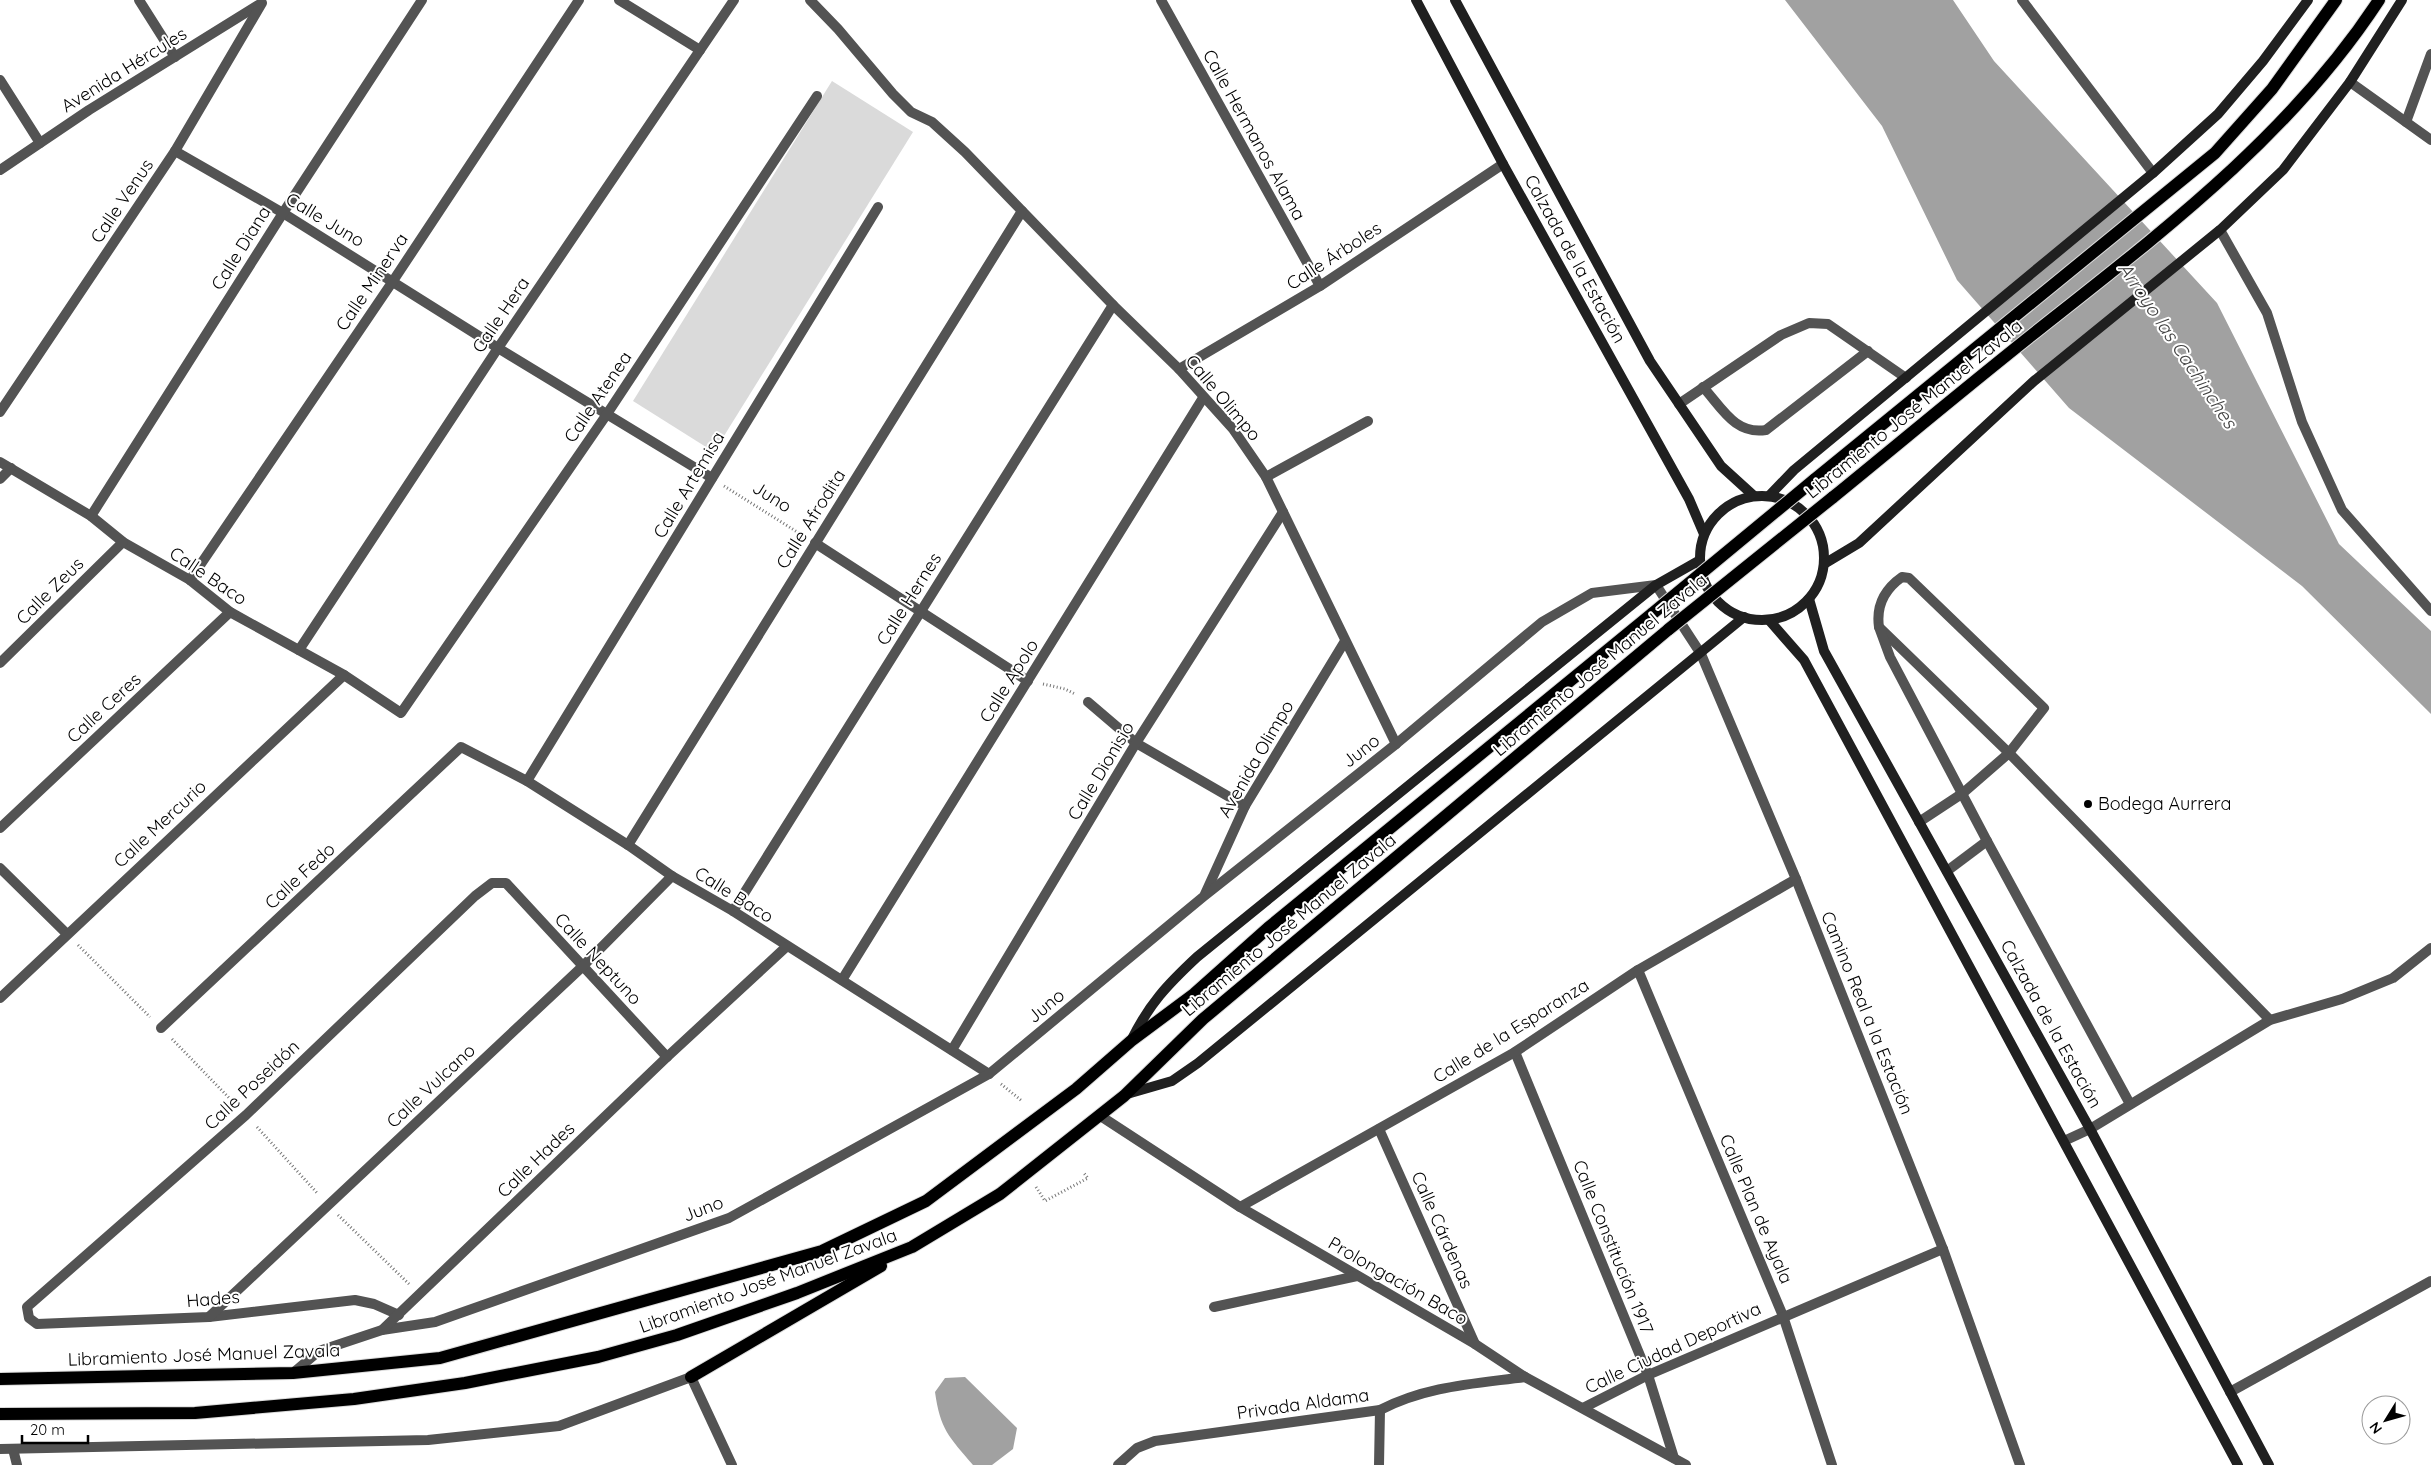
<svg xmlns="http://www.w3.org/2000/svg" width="2431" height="1465" font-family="Quicksand,sans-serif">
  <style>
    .green { fill: #dadada }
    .water { fill: #a1a1a1 }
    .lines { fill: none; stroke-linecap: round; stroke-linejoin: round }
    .primary-casing { stroke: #dbdbdb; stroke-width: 14 }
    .path { stroke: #757575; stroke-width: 3; stroke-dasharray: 1 2.5; stroke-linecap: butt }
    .lane { stroke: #535353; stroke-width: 10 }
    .street { stroke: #535353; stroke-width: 10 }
    .secondary { stroke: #202020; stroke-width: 10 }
    .primary { stroke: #000; stroke-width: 12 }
    .primary-bridge-casing { stroke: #dbdbdb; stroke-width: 14; stroke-linecap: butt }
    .primary-bridge { stroke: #000; stroke-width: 12 }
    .poi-dot { fill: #000; stroke: #fff; stroke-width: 2 }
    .labels { text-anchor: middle; stroke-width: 4; stroke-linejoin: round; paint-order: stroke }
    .street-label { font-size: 18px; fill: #000; stroke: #fff }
    .poi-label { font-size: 18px; fill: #000; stroke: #fff; text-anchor: start }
    .water-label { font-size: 19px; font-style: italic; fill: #424242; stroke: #fff }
  </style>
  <rect width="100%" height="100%" fill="#fff"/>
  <path class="green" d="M 832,81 L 913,132 L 714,452 L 633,401 Z"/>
  <g class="water">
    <path d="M 1785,0 L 1953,0 L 1994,61 L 2217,303 L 2339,544 L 2431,631 L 2431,714 L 2302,586 L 2069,408 L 1957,280 L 1882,126 Z"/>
    <path d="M 965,1377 L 1017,1428 L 1013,1449 L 992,1465 L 973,1465 C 949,1437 940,1429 935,1392 L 945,1378 Z"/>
  </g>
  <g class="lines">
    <defs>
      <g id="primary">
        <path d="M 1814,480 L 2215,153 L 2272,89 L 2336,0"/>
        <path d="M 1832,498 C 1902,441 1971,383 2042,327 C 2166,229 2292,133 2379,0"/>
        <path d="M 691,1377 L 881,1266"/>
        <path d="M 0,1379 L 293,1373 L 440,1358 L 822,1251 L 926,1201 L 1076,1089 L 1131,1041 L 1194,994 L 1268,928 L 1653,613"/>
        <path d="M 0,1414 L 195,1413 L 354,1399 L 465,1383 L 598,1357 L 677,1335 L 797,1293 L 912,1247 L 1000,1194 L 1124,1096 L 1203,1019 L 1669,629"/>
      </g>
    </defs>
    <use href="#primary" class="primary-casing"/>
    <g class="path">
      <path d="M 724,486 L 802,535"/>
      <path d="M 1043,684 L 1065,689 L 1075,694"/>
      <path d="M 78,945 L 150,1017"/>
      <path d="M 172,1039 L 235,1104"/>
      <path d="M 1001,1084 L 1022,1101"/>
      <path d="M 257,1127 L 318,1194"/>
      <path d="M 1036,1187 L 1045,1201 L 1088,1178 L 1083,1172"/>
      <path d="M 338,1215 L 409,1284"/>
    </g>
    <g class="lane">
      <path d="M 2406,122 L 2431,54"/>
      <path d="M 1703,387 C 1722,408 1735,435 1766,430 L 1868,351"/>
      <path d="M 1679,404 L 1781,335 L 1809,323 L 1828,324 L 1906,378"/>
      <path d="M 1902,577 L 1909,578 L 2044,708 L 2009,753 L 1879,627 C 1876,606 1885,589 1902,577 Z"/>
      <path d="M 1879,627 L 1890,657 L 1987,841 L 2130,1104"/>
      <path d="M 1919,822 L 1963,793 L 2009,753 L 2270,1020"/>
      <path d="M 1947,871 L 1987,841"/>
      <path d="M 2064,1141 L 2090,1129 L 2270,1020 L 2342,999 L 2393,978 L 2431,948"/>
      <path d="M 2230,1392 L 2431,1281"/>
    </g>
    <g class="street">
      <path d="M 139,0 L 175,57"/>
      <path d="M 619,0 L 700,50"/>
      <path d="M 810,0 L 838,29 L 893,94 L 911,112 L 932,122 L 965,152 L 1113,305 L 1179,369 L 1233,429 L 1266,477 L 1396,744"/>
      <path d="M 1161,0 L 1320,286"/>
      <path d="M 2022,0 L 2153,173"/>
      <path d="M 0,80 L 40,143"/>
      <path d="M 2350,82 L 2431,140"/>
      <path d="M 175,151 L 283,213 L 498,348 L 712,478"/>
      <path d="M 0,170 L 89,110 L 260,4"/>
      <path d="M 2220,230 L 2267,313 L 2302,422 L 2342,510 L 2431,611"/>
      <path d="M 1179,369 L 1320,286 L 1503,164"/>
      <path d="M 0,412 L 175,151 L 262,3"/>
      <path d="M 0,462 L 91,516 L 123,542 L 190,580 L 230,612 L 344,675 L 401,713 L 607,414 L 817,96"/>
      <path d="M 1266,477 L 1368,421"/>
      <path d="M 0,479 L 11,468"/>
      <path d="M 91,516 L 283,213 L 422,0"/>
      <path d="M 815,543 L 1028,681"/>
      <path d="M 190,580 L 393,281 L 579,0"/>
      <path d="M 299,650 L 498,348 L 734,0"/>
      <path d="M 0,663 L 123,542"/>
      <path d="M 1088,702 L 1136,743 L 1245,806"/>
      <path d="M 527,781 L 878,207"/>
      <path d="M 0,828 L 230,612"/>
      <path d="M 628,845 L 1022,211"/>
      <path d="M 0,868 L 67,934"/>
      <path d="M 1205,894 L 1245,806 L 1345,641"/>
      <path d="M 733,911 L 1113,305"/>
      <path d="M 1638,970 L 1783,1316 L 1832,1465"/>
      <path d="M 842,980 L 1203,398"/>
      <path d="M 0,998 L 344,675"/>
      <path d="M 161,1028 L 461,747 L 527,781 L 628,845 L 672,876 L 733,911 L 989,1074"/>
      <path d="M 952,1050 L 1136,743 L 1283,512"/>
      <path d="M 1515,1052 L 1648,1375 L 1674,1458"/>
      <path d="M 1099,1115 L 1240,1207 L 1475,1344 L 1525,1377 L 1686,1465"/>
      <path d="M 1379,1129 L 1475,1344"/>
      <path d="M 1240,1207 L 1515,1052 L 1638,970 L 1796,879"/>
      <path d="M 1214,1307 L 1357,1276"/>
      <path d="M 399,1315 L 374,1304 L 355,1300 L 209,1317 L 37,1324 L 29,1318 L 27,1307 L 246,1115 L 475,896 L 492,883 L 506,883 L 667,1057"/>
      <path d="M 209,1317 L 582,967 L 672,876"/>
      <path d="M 382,1330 L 435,1322 L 729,1218 L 989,1074 L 1203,897 L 1396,744 L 1542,622 L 1592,593 L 1656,585 L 1701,654 L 1796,879 L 1943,1249 L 2020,1465"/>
      <path d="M 293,1373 L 319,1351 L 382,1330 L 667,1057 L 786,947"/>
      <path d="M 1583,1408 L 1648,1375 L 1943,1249"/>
      <path d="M 0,1449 L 428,1440 L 559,1426 L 691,1377 L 732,1465"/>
      <path d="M 13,1449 L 17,1465"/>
      <path d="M 1118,1465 L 1137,1448 L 1155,1441 L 1380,1410 C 1427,1386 1473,1384 1525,1377"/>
      <path d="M 1379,1465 L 1380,1410"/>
    </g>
    <g class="secondary">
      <path d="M 1416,0 L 1503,164 L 1689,499 L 1704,534"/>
      <path d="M 1455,0 L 1650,361 L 1721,466 L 1754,496"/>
      <path d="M 1769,496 L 1794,470 L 2153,173 L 2218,114 L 2263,61 L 2308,0"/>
      <circle cx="1762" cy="558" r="62"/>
      <path d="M 1824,564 L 1859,543 L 2034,381 L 2220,230 L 2283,170 L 2350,82 L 2402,0"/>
      <path d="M 1809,599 L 1824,651 L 2090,1129 L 2269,1465"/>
      <path d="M 1769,620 L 1804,660 L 2238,1465"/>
      <path d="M 1131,1041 C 1149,1004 1167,985 1197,957 L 1656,585 L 1700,560"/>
      <path d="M 1127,1094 L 1172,1081 L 1198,1063 L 1744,617"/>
    </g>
    <use href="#primary" class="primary"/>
    <defs>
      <g id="primary-bridge">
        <path d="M 1653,613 L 1814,480"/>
        <path d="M 1669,629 L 1832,498"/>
      </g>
    </defs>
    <use href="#primary-bridge" class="primary-bridge-casing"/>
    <use href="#primary-bridge" class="primary-bridge"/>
  </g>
  <circle class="poi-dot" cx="2088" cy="804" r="5"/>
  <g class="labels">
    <g class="street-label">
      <text transform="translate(124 70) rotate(-32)" y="6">Avenida Hércules</text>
      <text transform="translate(1254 135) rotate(61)" y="6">Calle Hermanos Alama</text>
      <text transform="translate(122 201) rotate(-56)" y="6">Calle Venus</text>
      <text transform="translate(325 220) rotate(31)" y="6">Calle Juno</text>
      <text transform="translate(241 248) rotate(-58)" y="6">Calle Diana</text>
      <text transform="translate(1334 256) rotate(-33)" y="6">Calle Árboles</text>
      <text transform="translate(1575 259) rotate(61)" y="6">Calzada de la Estación</text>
      <text transform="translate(372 282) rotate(-56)" y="6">Calle Minerva</text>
      <text transform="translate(501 315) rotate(-56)" y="6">Calle Hera</text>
      <text transform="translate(598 397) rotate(-56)" y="6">Calle Atenea</text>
      <text transform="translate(1223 398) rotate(50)" y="6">Calle Olimpo</text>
      <text transform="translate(1914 409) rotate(-39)" y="6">Libramiento José Manuel Zavala</text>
      <text transform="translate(689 485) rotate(-59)" y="6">Calle Artemisa</text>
      <text transform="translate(772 497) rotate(32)" y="6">Juno</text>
      <text transform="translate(811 519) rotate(-58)" y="6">Calle Afrodita</text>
      <text transform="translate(208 576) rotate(34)" y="6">Calle Baco</text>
      <text transform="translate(50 591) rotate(-45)" y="6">Calle Zeus</text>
      <text transform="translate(909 599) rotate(-58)" y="6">Calle Hernes</text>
      <text transform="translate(1600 665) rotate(-40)" y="6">Libramiento José Manuel Zavala</text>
      <text transform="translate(1009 681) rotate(-58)" y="6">Calle Apolo</text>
      <text transform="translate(104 708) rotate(-43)" y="6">Calle Ceres</text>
      <text transform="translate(1361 751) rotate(-38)" y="6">Juno</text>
      <text transform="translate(1256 759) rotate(-60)" y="6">Avenida Olimpo</text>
      <text transform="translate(1101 771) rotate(-59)" y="6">Calle Dionisio</text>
      <text transform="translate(160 824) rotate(-43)" y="6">Calle Mercurio</text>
      <text transform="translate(300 876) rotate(-43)" y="6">Calle Fedo</text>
      <text transform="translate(734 895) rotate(32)" y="6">Calle Baco</text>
      <text transform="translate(1289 925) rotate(-40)" y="6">Libramiento José Manuel Zavala</text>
      <text transform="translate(598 959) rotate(47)" y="6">Calle Neptuno</text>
      <text transform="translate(1046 1006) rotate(-40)" y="6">Juno</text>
      <text transform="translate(1867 1013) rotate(68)" y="6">Camino Real a la Estación</text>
      <text transform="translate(2051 1024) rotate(61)" y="6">Calzada de la Estación</text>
      <text transform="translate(1511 1031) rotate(-32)" y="6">Calle de la Esparanza</text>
      <text transform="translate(252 1085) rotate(-43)" y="6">Calle Poseidón</text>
      <text transform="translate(431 1086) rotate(-43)" y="6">Calle Vulcano</text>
      <text transform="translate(536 1160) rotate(-44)" y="6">Calle Hades</text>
      <text transform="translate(703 1209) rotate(-21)" y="6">Juno</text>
      <text transform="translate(1756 1209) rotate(67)" y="6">Calle Plan de Ayala</text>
      <text transform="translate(1442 1230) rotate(66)" y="6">Calle Cárdenas</text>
      <text transform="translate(1613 1247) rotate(68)" y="6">Calle Constitución 1917</text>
      <text transform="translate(768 1281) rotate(-20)" y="6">Libramiento José Manuel Zavala</text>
      <text transform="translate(1398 1281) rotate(30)" y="6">Prolongación Baco</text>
      <text transform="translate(213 1299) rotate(-5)" y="6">Hades</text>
      <text transform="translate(1673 1348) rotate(-25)" y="6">Calle Ciudad Deportiva</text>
      <text transform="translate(204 1355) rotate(-2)" y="6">Libramiento José Manuel Zavala</text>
      <text transform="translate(1303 1404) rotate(-8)" y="6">Privada Aldama</text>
    </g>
    <g class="poi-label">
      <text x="2098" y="810">Bodega Aurrera</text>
    </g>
    <g class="water-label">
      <text transform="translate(2178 345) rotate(56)" y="7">Arroyo las Cachinches</text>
    </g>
  </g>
  <g transform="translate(2386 1420) rotate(233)"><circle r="24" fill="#ffffff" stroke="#999999"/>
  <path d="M0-4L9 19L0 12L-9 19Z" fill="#000000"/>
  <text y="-8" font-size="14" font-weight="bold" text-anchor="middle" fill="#000000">N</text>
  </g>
  <path d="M22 1435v8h66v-8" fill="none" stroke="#000000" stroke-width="2.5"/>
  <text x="30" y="1435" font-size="15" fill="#000000" stroke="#ffffff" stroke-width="4" paint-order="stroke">20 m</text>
</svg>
